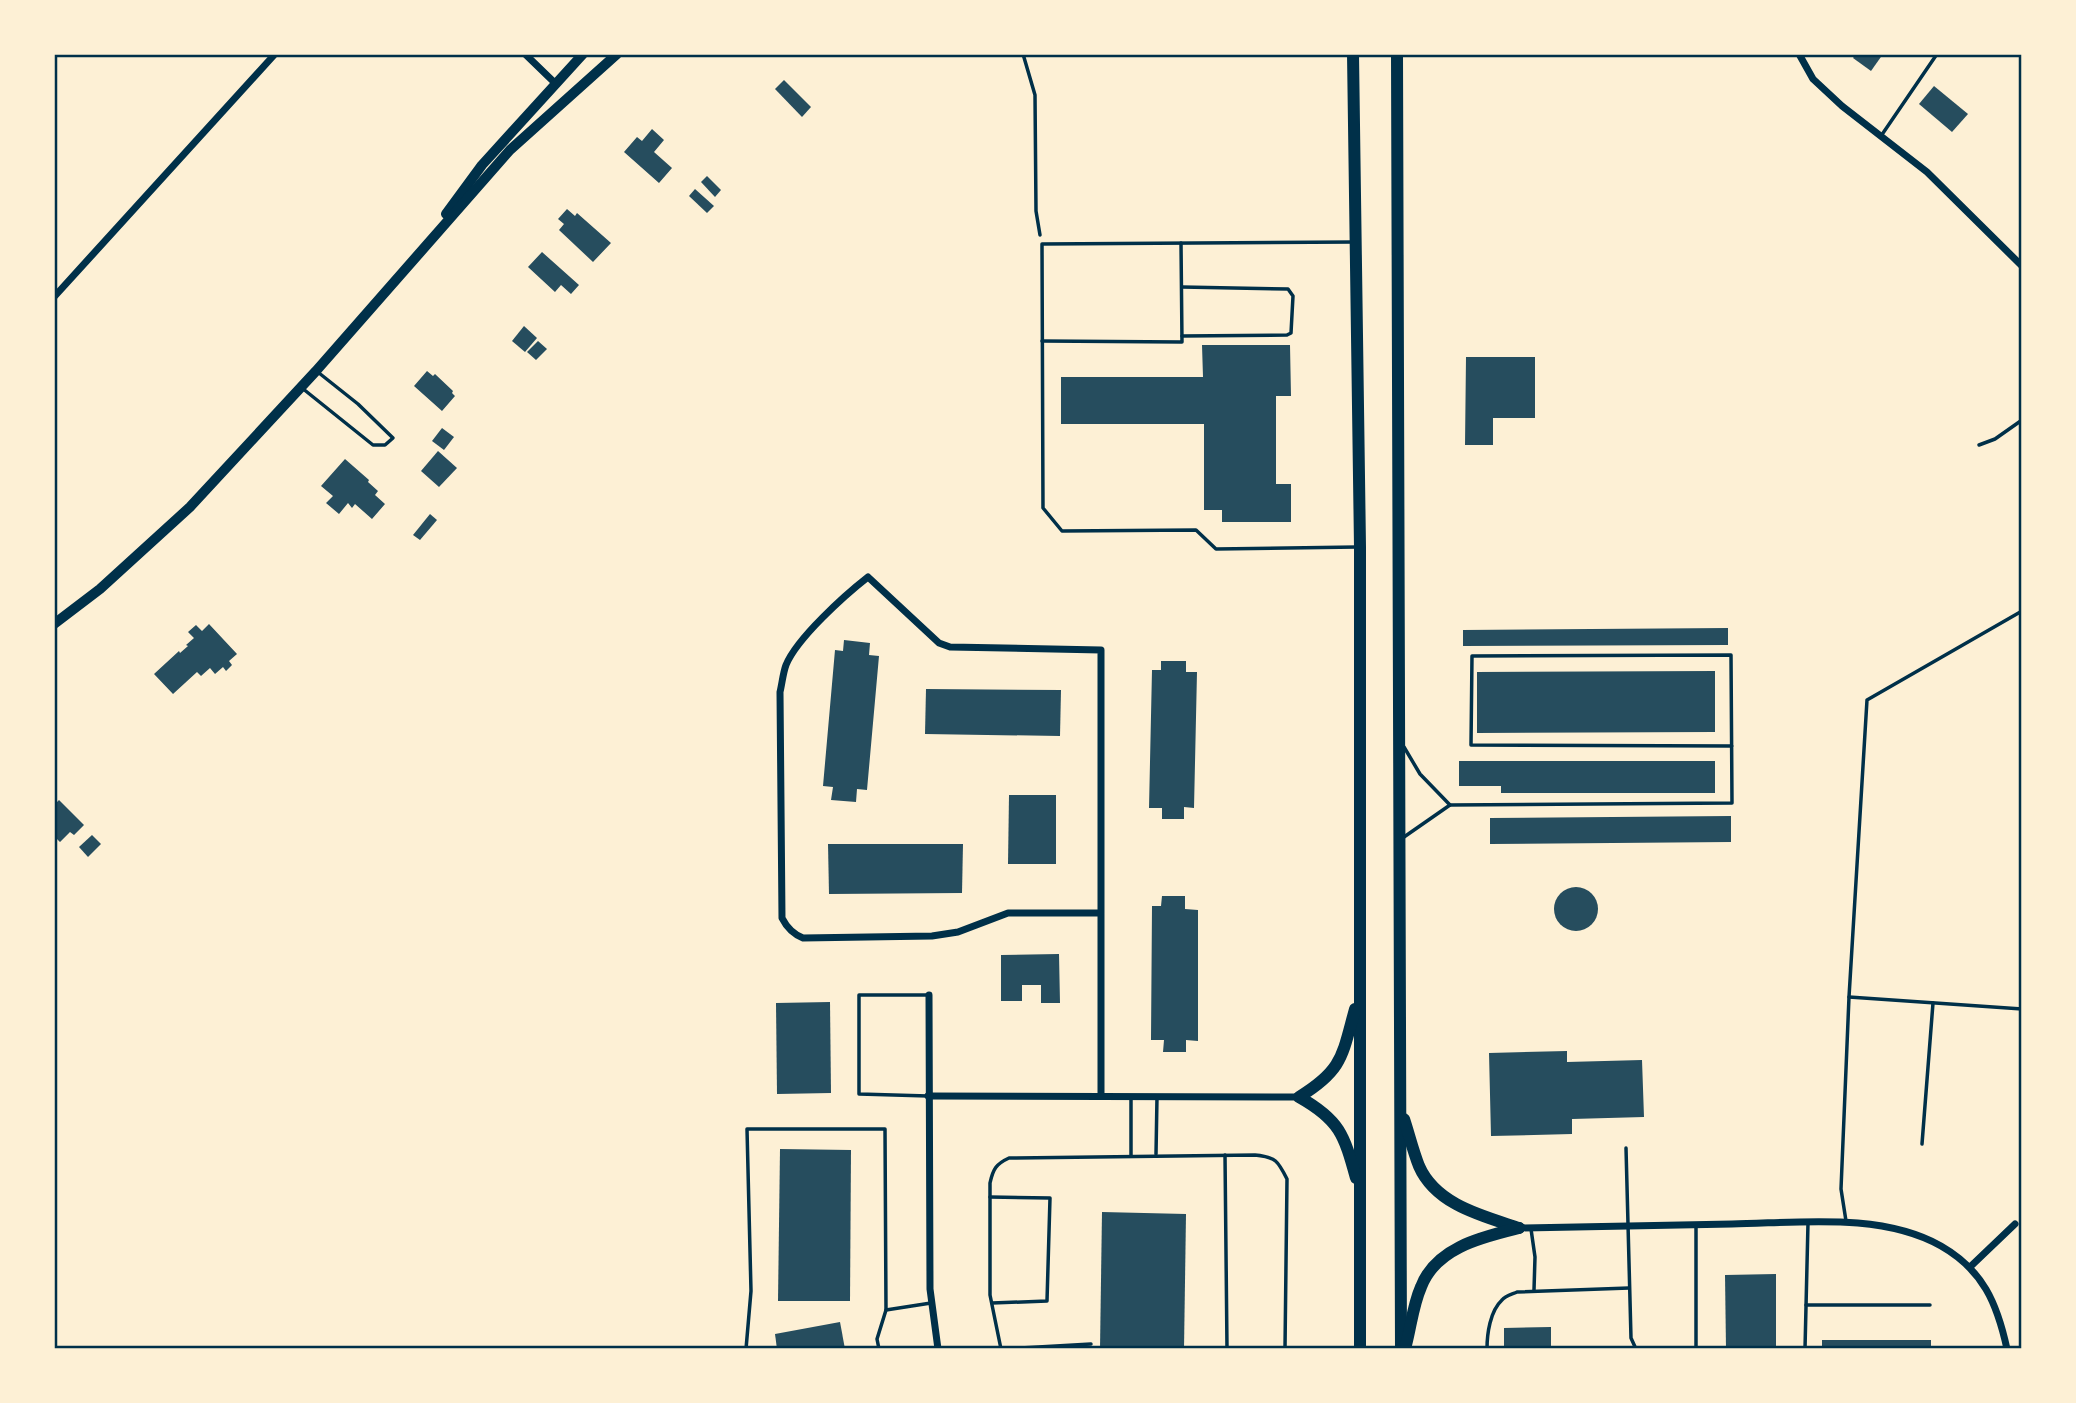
<svg xmlns="http://www.w3.org/2000/svg" width="2076" height="1403" font-family="Mulish,sans-serif">
  <style>
    .building { fill: #264d5e }
    .lines { fill: none; stroke-linecap: round; stroke-linejoin: round }
    .path { stroke: #003049; stroke-width: 3.5 }
    .service { stroke: #003049; stroke-width: 3.5 }
    .minor { stroke: #003049; stroke-width: 7 }
    .secondary { stroke: #003049; stroke-width: 10 }
    .trunk { stroke: #003049; stroke-width: 12 }
    .neatline { fill: none; stroke: #003049; stroke-width: 2.5 }
  </style>
  <rect width="100%" height="100%" fill="#fdf0d5"/>
  <g class="building">
    <path d="M 1856,54 L 1883,54 L 1871,71 L 1853,58 Z"/>
    <path d="M 784,80 L 811,107 L 802,117 L 775,89 Z"/>
    <path d="M 1934,86 L 1968,114 L 1952,132 L 1919,104 Z"/>
    <path d="M 652,129 L 664,140 L 654,152 L 672,168 L 659,183 L 624,152 L 637,137 L 642,141 Z"/>
    <path d="M 707,176 L 721,190 L 715,197 L 701,182 Z"/>
    <path d="M 695,189 L 714,206 L 707,213 L 689,196 Z"/>
    <path d="M 567,209 L 575,216 L 577,213 L 611,243 L 593,262 L 559,230 L 564,224 L 558,219 Z"/>
    <path d="M 542,252 L 579,285 L 571,294 L 561,285 L 555,292 L 528,267 Z"/>
    <path d="M 524,326 L 537,338 L 525,352 L 512,341 Z"/>
    <path d="M 538,341 L 547,349 L 536,360 L 527,352 Z"/>
    <path d="M 1202,345 L 1290,345 L 1291,396 L 1276,396 L 1276,484 L 1291,484 L 1291,522 L 1222,522 L 1222,510 L 1204,510 L 1204,424 L 1061,424 L 1061,377 L 1203,377 Z"/>
    <path d="M 1466,357 L 1535,357 L 1535,418 L 1493,418 L 1493,445 L 1465,445 Z"/>
    <path d="M 427,371 L 433,376 L 435,374 L 453,391 L 452,393 L 455,396 L 442,411 L 414,386 Z"/>
    <path d="M 442,428 L 454,437 L 444,450 L 432,441 Z"/>
    <path d="M 438,451 L 457,468 L 439,487 L 421,471 Z"/>
    <path d="M 345,459 L 369,480 L 368,482 L 378,491 L 375,495 L 385,504 L 372,519 L 355,504 L 352,508 L 348,503 L 339,514 L 326,503 L 333,496 L 321,486 Z"/>
    <path d="M 430,514 L 437,520 L 420,540 L 413,535 Z"/>
    <path d="M 209,624 L 237,654 L 229,661 L 232,665 L 226,671 L 223,667 L 215,674 L 210,668 L 201,676 L 197,672 L 173,694 L 154,674 L 179,651 L 180,653 L 188,646 L 186,645 L 194,638 L 188,632 L 196,625 L 202,631 Z"/>
    <path d="M 1728,628 L 1728,645 L 1463,646 L 1463,630 Z"/>
    <path d="M 844,640 L 870,643 L 869,655 L 879,656 L 867,790 L 857,789 L 856,802 L 831,800 L 833,787 L 823,786 L 835,650 L 843,651 Z"/>
    <path d="M 1161,661 L 1186,661 L 1186,672 L 1197,672 L 1194,808 L 1184,807 L 1184,819 L 1162,819 L 1162,808 L 1149,808 L 1152,670 L 1161,670 Z"/>
    <path d="M 1715,671 L 1715,732 L 1477,733 L 1477,672 Z"/>
    <path d="M 926,689 L 1061,690 L 1060,736 L 925,734 Z"/>
    <path d="M 1459,761 L 1715,761 L 1715,793 L 1501,793 L 1501,786 L 1459,786 Z"/>
    <path d="M 1009,795 L 1056,795 L 1056,864 L 1008,864 Z"/>
    <path d="M 59,800 L 84,825 L 74,835 L 70,832 L 60,842 L 54,836 L 54,805 Z"/>
    <path d="M 1731,816 L 1731,842 L 1490,844 L 1490,818 Z"/>
    <path d="M 92,835 L 101,844 L 88,857 L 79,847 Z"/>
    <path d="M 828,844 L 963,844 L 962,893 L 829,894 Z"/>
    <circle cx="1576" cy="909" r="22"/>
    <path d="M 1162,896 L 1185,896 L 1185,909 L 1198,910 L 1198,1041 L 1186,1040 L 1186,1052 L 1163,1052 L 1164,1040 L 1151,1040 L 1152,906 L 1161,906 Z"/>
    <path d="M 1059,954 L 1060,1003 L 1041,1003 L 1041,985 L 1022,985 L 1022,1001 L 1001,1001 L 1001,955 Z"/>
    <path d="M 830,1002 L 831,1093 L 777,1094 L 776,1003 Z"/>
    <path d="M 1567,1051 L 1567,1062 L 1642,1060 L 1644,1117 L 1572,1119 L 1572,1134 L 1491,1136 L 1489,1053 Z"/>
    <path d="M 780,1149 L 851,1150 L 850,1301 L 778,1301 Z"/>
    <path d="M 1102,1212 L 1186,1214 L 1184,1349 L 1100,1349 Z"/>
    <path d="M 1776,1274 L 1776,1349 L 1726,1349 L 1725,1275 Z"/>
    <path d="M 840,1322 L 845,1349 L 777,1349 L 775,1334 Z"/>
    <path d="M 1551,1327 L 1551,1349 L 1504,1349 L 1504,1328 Z"/>
    <rect x="1822" y="1340" width="109" height="9"/>
  </g>
  <g class="lines">
    <path class="path" d="M 1023,54 L 1035,95 L 1036,211 L 1040,235"/>
    <g class="service">
      <path d="M 1881,136 L 1937,54"/>
      <path d="M 1354,242 L 1042,244 L 1043,508 L 1062,531 L 1196,530 L 1216,549 L 1357,547"/>
      <path d="M 1182,287 L 1288,289 L 1293,296 L 1291,333 L 1287,335 L 1182,336"/>
      <path d="M 1042,341 L 1182,342 L 1181,243"/>
      <path d="M 302,388 L 373,445 L 385,445 L 393,438 L 358,404 L 319,373"/>
      <path d="M 1979,445 L 1995,439 L 2022,420"/>
      <path d="M 1404,747 L 1420,774 L 1450,805"/>
      <path d="M 1404,837 L 1450,805 L 1732,803 L 1731,655 L 1472,656 L 1471,745 L 1732,746"/>
      <path d="M 1849,997 L 2022,1009"/>
      <path d="M 928,1096 L 859,1094 L 859,995 L 929,995"/>
      <path d="M 1131,1099 L 1131,1155"/>
      <path d="M 1922,1144 L 1933,1003"/>
      <path d="M 1626,1148 L 1631,1338 L 1636,1349"/>
      <path d="M 1156,1154 L 1157,1097"/>
      <path d="M 1225,1155 L 1227,1348 L 1268,1349"/>
      <path d="M 990,1197 L 1050,1198 L 1047,1301 L 992,1303"/>
      <path d="M 1846,1221 L 1841,1189 L 1849,997 L 1867,700 L 2022,611"/>
      <path d="M 1696,1226 L 1696,1349"/>
      <path d="M 1531,1229 L 1535,1257 L 1534,1290"/>
      <path d="M 1806,1305 L 1930,1305"/>
      <path d="M 746,1349 L 751,1291 L 747,1129 L 885,1129 L 886,1310 L 931,1303"/>
      <path d="M 879,1349 L 877,1339 L 886,1310"/>
      <path d="M 1001,1349 L 990,1295 L 990,1183 C 993,1169 996,1164 1009,1158 L 1255,1155 C 1276,1157 1278,1161 1287,1179 L 1285,1349"/>
      <path d="M 1001,1349 L 1091,1344"/>
      <path d="M 1487,1349 C 1487,1334 1490,1311 1502,1300 C 1505,1296 1513,1294 1517,1292 L 1629,1288"/>
      <path d="M 1805,1349 L 1808,1223"/>
    </g>
    <g class="minor">
      <path d="M 525,54 L 556,84"/>
      <path d="M 1799,54 L 1813,79 L 1842,106 L 1927,172 L 2022,266"/>
      <path d="M 54,297 L 275,54"/>
      <path d="M 1101,913 L 1008,913 L 958,932 L 932,936 L 803,938 C 793,934 787,928 782,918 L 780,692 C 782,684 783,673 786,665 C 797,638 845,595 868,577 L 939,643 L 950,647 L 1101,650 L 1101,1096"/>
      <path d="M 929,995 L 930,1289 L 938,1349"/>
      <path d="M 928,1096 L 1299,1097"/>
      <path d="M 1519,1228 C 1590,1226 1661,1225 1732,1224 C 1798,1223 1881,1212 1941,1246 C 1983,1270 1997,1303 2007,1349"/>
      <path d="M 1970,1267 L 2015,1224"/>
    </g>
    <g class="secondary">
      <path d="M 446,214 L 482,165 L 583,54"/>
      <path d="M 54,624 L 100,589 L 190,507 L 316,371 L 510,150 L 617,54"/>
    </g>
    <g class="trunk">
      <path d="M 1353,54 L 1360,547 L 1360,1349"/>
      <path d="M 1397,54 L 1401,1349"/>
      <path d="M 1355,1009 C 1342,1056 1343,1070 1299,1097 C 1340,1120 1344,1135 1356,1178"/>
      <path d="M 1404,1119 C 1409,1134 1413,1151 1419,1166 C 1436,1205 1483,1216 1519,1228"/>
      <path d="M 1406,1345 C 1411,1326 1413,1305 1421,1287 C 1436,1247 1483,1237 1519,1228"/>
    </g>
  </g>
  <rect width="2076" height="1403" fill="none" stroke="#fdf0d5" stroke-width="112"/>
  <rect x="56" y="56" width="1964" height="1291" class="neatline"/>
</svg>
